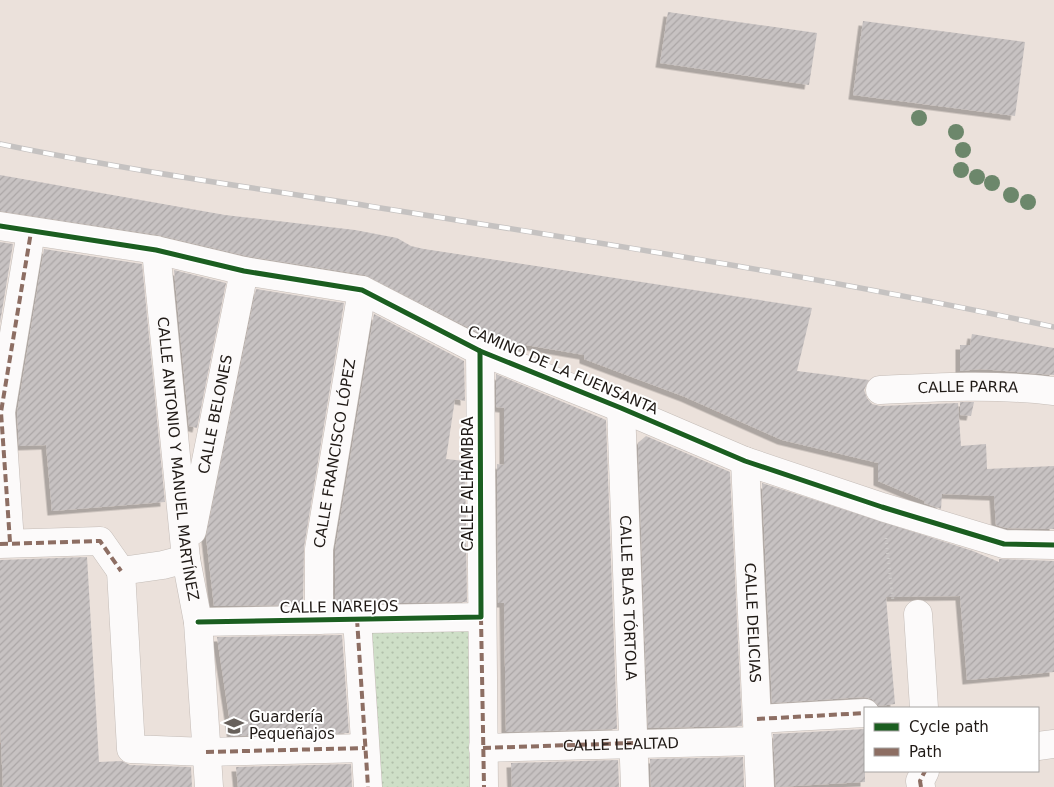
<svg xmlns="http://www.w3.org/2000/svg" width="1054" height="787" font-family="'DejaVu Sans',sans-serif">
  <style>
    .grass { fill: url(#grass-dots) }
    .building { fill: url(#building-hatch); filter: url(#shadow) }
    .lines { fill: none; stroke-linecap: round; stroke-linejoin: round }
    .minor-casing { stroke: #c4bcb7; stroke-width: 29 }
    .path { stroke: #d2cfcd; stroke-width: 3; stroke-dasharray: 1 4; stroke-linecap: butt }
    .minor { stroke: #fcfafa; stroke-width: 28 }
    .rail-casing { stroke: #c5c2c1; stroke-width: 5.5 }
    .rail { stroke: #fff; stroke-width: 4; stroke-dasharray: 11; stroke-linecap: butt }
    .quiet { stroke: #8d6e63; stroke-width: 4; stroke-dasharray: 8 4; stroke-linecap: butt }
    .cycleway-casing { stroke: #fff; stroke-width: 8 }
    .cycleway { stroke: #1b5e20; stroke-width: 5 }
    .tree { fill: #6c876b }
    .labels { text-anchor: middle; stroke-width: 4; stroke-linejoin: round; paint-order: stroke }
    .street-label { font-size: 15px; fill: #201a16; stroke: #fff }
    .poi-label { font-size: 15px; fill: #201a16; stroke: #fff; text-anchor: start }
  </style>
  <defs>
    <pattern id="grass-dots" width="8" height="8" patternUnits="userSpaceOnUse" patternTransform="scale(1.25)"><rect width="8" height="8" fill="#cedfc7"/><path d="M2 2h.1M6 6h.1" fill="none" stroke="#b1bfaa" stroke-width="1.8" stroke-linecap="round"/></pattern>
    <pattern id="building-hatch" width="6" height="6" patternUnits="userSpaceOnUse" patternTransform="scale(1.25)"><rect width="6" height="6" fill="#c7c2c2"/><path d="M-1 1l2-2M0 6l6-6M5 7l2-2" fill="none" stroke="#aba6a6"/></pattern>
    <filter id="shadow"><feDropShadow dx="-4.5" dy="4.5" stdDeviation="0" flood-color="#0004"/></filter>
  </defs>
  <rect width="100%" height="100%" fill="#ebe1db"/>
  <path class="grass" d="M 481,617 L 484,787 L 368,787 L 357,619 Z"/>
  <g class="building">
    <path d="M 668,12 L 817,33 L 809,85 L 660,63 Z"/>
    <path d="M 863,21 L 1025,42 L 1015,116 L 853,95 Z"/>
    <path d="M 0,175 L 225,215 L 355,230 L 397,238 L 411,246 L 424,249 L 812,308 L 797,371 L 869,380 L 864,390 L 867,398 L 872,404 L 880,406 L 958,403 L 961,446 L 986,444 L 987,469 L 1054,466 L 1054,529 L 1006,528 L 996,525 L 994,496 L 942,494 L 941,509 L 924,503 L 925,501 L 878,481 L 878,463 L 782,440 L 685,397 L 584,359 L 584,355 L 526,345 L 525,352 L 487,337 L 365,275 L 247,256 L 158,235 L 0,211 Z"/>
    <path d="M 0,242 L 13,244 L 0,323 Z"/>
    <path d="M 44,249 L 142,264 L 165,502 L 52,511 L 46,445 L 19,446 L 17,413 Z"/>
    <path d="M 174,270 L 226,283 L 197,428 L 189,426 Z"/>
    <path d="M 256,289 L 344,303 L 304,547 L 303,605 L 214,606 L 206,537 Z"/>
    <path d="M 374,314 L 464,361 L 465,401 L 455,399 L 446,459 L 465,461 L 467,602 L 335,604 L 335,550 Z"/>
    <path d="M 972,334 L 1054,348 L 1054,375 L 980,369 L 960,371 L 960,345 L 970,345 Z"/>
    <path d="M 496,374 L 606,420 L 617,729 L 506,732 L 504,603 L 498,603 L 497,464 L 504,465 L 504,408 L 496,407 Z"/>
    <path d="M 960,402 L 974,402 L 971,416 L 960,415 Z"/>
    <path d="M 646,436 L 730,472 L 742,726 L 648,728 L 638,443 Z"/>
    <path d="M 762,483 L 973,551 L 999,562 L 999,559 L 1054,561 L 1054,672 L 967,680 L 960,596 L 886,597 L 895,704 L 879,706 L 872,699 L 864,697 L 772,703 Z"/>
    <path d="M 87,557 L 99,762 L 122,761 L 130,765 L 191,767 L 192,787 L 3,787 L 0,722 L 0,560 Z"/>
    <path d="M 342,635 L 349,733 L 232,736 L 217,637 Z"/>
    <path d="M 865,729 L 865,782 L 776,787 L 773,734 Z"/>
    <path d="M 743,757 L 744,787 L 651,787 L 650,759 Z"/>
    <path d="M 618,760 L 619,787 L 512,787 L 511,763 Z"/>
    <path d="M 351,764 L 352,787 L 238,787 L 236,767 Z"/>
  </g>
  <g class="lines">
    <defs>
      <g id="minor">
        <path d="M 0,226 L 156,250 L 244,271 L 362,290 L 480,351 L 621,408 L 745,461 L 882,507 L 1004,544 L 1054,545"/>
        <path id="s1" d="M 156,250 L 186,559 L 198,622 L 209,787"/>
        <path d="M 480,351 L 484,787"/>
        <path id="s2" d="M 880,390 C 938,387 996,384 1054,391"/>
        <path id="s3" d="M 621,408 L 635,787"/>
        <path id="s4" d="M 745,461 L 760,787"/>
        <path id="s5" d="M 192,531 L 244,271"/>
        <path d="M 10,542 L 1,412 L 31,232"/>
        <path d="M 0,544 L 100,541 L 121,571"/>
        <path d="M 186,559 L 163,565 L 121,571 L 131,749 L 206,752 L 365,748"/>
        <path d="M 918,614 L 924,708"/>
        <path d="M 357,619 L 368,787"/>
        <path id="s6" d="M 319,620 L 319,549 L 362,290"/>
        <path d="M 198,622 L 481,617"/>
        <path d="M 757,719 L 865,713"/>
        <path d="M 1038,746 L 1054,744"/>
        <path id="s7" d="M 483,748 L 758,741"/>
        <path d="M 921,787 L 920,781 L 925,771"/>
      </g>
    </defs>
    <use href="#minor" class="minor-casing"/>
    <path class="path" d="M 886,538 L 893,601"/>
    <use href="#minor" class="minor"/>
    <defs>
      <path id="rail" d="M 0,144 C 116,168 233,185 350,203 C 585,241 821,276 1054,327"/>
    </defs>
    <use href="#rail" class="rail-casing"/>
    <use href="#rail" class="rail"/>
    <g class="quiet">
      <path d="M 10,542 L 1,412 L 31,232"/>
      <path d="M 0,544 L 100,541 L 121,571"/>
      <path d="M 481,617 L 484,787"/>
      <path d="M 357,619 L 368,787"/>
      <path d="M 757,719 L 865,713"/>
      <path d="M 483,748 L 633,743"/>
      <path d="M 206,752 L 365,748"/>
      <path d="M 921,787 L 920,781 L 925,771"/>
    </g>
    <defs>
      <g id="cycleway">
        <path d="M 0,226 L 156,250 L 244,271 L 362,290 L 480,351 L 621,408 L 745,461 L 882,507 L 1004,544 L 1054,545"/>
        <path d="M 198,622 L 481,617 L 480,351"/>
      </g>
    </defs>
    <use href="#cycleway" class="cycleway-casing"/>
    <use href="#cycleway" class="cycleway"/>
  </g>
  <g class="tree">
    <circle cx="919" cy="118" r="8"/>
    <circle cx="956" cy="132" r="8"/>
    <circle cx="963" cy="150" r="8"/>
    <circle cx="961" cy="170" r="8"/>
    <circle cx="977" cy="177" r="8"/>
    <circle cx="992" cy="183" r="8"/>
    <circle cx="1011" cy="195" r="8"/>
    <circle cx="1028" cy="202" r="8"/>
  </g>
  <defs>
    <symbol id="school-bare" viewBox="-9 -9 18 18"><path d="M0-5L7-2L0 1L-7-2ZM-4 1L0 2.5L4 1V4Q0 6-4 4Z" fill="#67605b" stroke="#fff" stroke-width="2.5" paint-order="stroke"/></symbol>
  </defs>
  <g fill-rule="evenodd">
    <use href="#school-bare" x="220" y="712" width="28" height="28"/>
  </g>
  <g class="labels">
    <g class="street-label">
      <text transform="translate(563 370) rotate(23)" y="5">CAMINO DE LA FUENSANTA</text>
      <text dy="5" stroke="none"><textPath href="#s2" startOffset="88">CALLE PARRA</textPath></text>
      <text dy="5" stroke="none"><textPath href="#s5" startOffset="119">CALLE BELONES</textPath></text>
      <text dy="5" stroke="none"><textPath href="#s6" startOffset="168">CALLE FRANCISCO LÓPEZ</textPath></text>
      <text dy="5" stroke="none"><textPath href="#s1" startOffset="210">CALLE ANTONIO Y MANUEL MARTÍNEZ</textPath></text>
      <text transform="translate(468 484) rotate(-90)" y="5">CALLE ALHAMBRA</text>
      <text dy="5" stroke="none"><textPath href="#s3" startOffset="190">CALLE BLAS TÓRTOLA</textPath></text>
      <text transform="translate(339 607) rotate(-1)" y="5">CALLE NAREJOS</text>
      <text dy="5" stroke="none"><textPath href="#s4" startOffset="162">CALLE DELICIAS</textPath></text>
      <text dy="5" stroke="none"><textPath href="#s7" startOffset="138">CALLE LEALTAD</textPath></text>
    </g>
    <g class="poi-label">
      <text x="249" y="722">Guardería<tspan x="249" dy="17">Pequeñajos</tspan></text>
    </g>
  </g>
  <rect x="864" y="707" width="175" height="65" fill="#ffffff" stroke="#a6a3a2"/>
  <rect x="874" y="723" width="25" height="8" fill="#1b5e20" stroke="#a6a3a2"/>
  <text x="909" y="732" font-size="15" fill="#201a16">Cycle path</text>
  <rect x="874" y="748" width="25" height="8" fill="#8d6e63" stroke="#a6a3a2"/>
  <text x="909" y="757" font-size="15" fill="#201a16">Path</text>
</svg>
